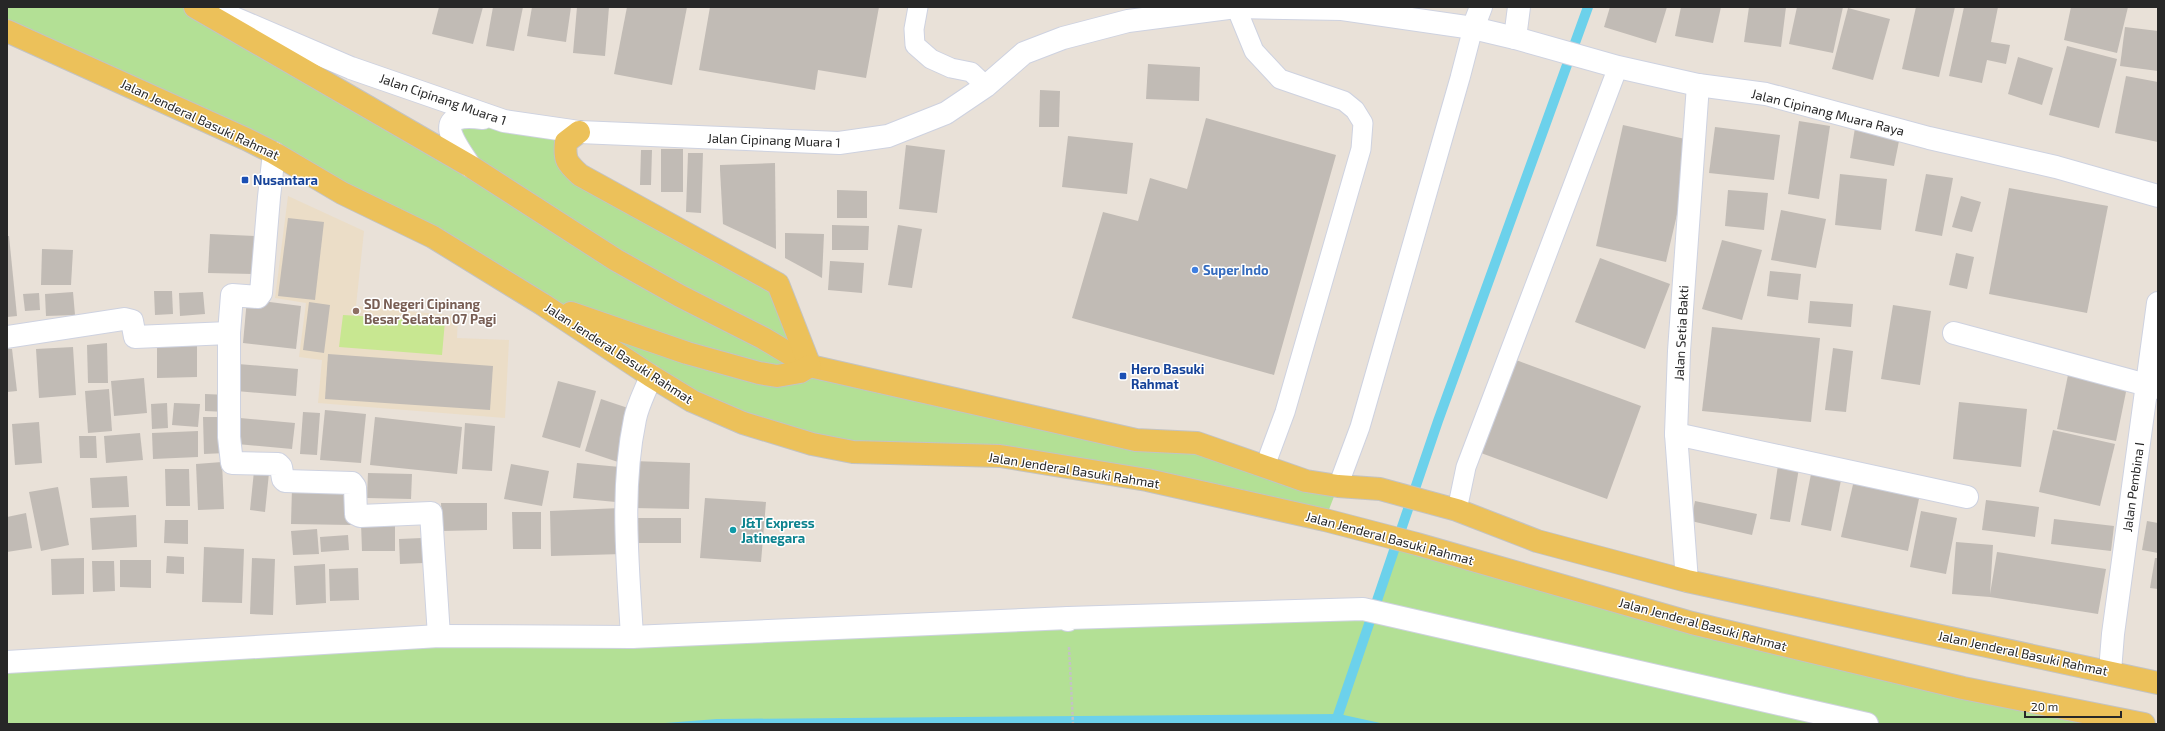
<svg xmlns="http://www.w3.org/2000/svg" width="2165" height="731" font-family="'Exo 2',sans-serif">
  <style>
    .education { fill: #ebddc7 }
    .green { fill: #b3e095 }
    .pitch { fill: #c8e791 }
    .water { fill: #6cd1eb }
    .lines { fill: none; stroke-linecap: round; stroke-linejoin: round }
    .stream { stroke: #6cd1eb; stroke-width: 10 }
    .building { fill: #c1bbb5 }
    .service-casing { stroke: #ced2e0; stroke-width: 21 }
    .pedestrian-casing { stroke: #ced2e0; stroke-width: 24 }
    .minor-casing { stroke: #ced2e0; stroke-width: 24 }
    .tertiary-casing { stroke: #ced2e0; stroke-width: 24 }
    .primary-casing { stroke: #c3c3c3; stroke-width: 24 }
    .path { stroke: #c3c3c3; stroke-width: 2.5; stroke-dasharray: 3 2; stroke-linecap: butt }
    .service { stroke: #fff; stroke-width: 19 }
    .pedestrian { stroke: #fff; stroke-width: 22 }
    .minor { stroke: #fff; stroke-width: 22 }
    .tertiary { stroke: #fff; stroke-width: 22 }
    .primary { stroke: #ecc15a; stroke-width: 22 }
    .transit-dot { fill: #1a4fb4; stroke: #fff; stroke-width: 1.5 }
    .shop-dot { fill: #3f7fe0; stroke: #fff; stroke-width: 1.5 }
    .education-dot { fill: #8d6e63; stroke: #fff; stroke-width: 1.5 }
    .culture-dot { fill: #0f9aa8; stroke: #fff; stroke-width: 1.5 }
    .labels { text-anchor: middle; stroke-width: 3; stroke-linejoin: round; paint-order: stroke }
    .street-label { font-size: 13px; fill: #272727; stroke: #fff }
    .transit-label { font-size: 13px; font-weight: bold; fill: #164399; stroke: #fff; text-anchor: start }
    .shop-label { font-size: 13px; font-weight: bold; fill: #366cbe; stroke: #fff; text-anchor: start }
    .education-label { font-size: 13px; font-weight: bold; fill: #785e54; stroke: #fff; text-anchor: start }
    .culture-label { font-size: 13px; font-weight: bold; fill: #0d838f; stroke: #fff; text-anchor: start }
  </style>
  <rect width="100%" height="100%" fill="#e9e1d8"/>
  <path class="education" d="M 288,196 L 364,231 L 356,306 L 458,316 L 457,338 L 509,340 L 505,418 L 318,403 L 322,360 L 299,357 L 306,303 L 275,298 Z"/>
  <g class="green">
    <path d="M 7,7 L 195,7 L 469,165 L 452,122 L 579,132 L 567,163 L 778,284 L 810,366 L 1338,486 L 1325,520 L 1147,480 L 853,452 L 743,423 L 433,237 L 7,31 Z"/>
    <path d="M 1398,540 L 2144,724 L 1873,724 L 1375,608 Z"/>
    <path d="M 1363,609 L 1867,724 L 7,724 L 7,662 Z"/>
  </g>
  <path class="pitch" d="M 343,315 L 445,321 L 442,355 L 339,347 Z"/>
  <path class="water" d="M 1339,714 L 1385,724 L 652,724 L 717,719 Z"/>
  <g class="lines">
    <path class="stream" d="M 1335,724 L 1438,421 L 1588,7"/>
  </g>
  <g class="building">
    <path d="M 439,7 L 483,7 L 473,44 L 432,34 Z"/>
    <path d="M 493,7 L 523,7 L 514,51 L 486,46 Z"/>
    <path d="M 532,7 L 571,7 L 566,42 L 527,36 Z"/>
    <path d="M 577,7 L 609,7 L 605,56 L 573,53 Z"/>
    <path d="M 627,7 L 687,7 L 672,85 L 614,74 Z"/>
    <path d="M 710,7 L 879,7 L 866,78 L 818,70 L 815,90 L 699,70 Z"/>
    <path d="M 1610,7 L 1667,7 L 1656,43 L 1604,27 Z"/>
    <path d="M 1681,7 L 1721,7 L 1713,43 L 1675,36 Z"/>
    <path d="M 1749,7 L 1786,7 L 1781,47 L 1744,42 Z"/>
    <path d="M 1797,7 L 1843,7 L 1833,53 L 1789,44 Z"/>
    <path d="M 1916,7 L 1955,7 L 1939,77 L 1902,69 Z"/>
    <path d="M 1964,7 L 1998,7 L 1991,42 L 2010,45 L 2006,64 L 1987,60 L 1982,83 L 1949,76 Z"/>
    <path d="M 2071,7 L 2128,7 L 2117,53 L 2064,40 Z"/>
    <path d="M 1848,8 L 1890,19 L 1873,80 L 1832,69 Z"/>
    <path d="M 2125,27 L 2158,31 L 2158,71 L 2120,66 Z"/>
    <path d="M 2067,46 L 2117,59 L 2099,128 L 2049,115 Z"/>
    <path d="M 2018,57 L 2053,68 L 2042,105 L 2008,94 Z"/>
    <path d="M 1148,64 L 1200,67 L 1199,101 L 1146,99 Z"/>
    <path d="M 2126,76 L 2158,82 L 2158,142 L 2115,133 Z"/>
    <path d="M 1040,90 L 1060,91 L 1059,127 L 1039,127 Z"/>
    <path d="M 1206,118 L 1336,155 L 1274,375 L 1072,318 L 1103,212 L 1138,221 L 1150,178 L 1187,189 Z"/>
    <path d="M 1799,121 L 1830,126 L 1819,199 L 1788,194 Z"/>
    <path d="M 1623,125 L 1694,141 L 1666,262 L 1596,246 Z"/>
    <path d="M 1715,127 L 1780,135 L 1774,180 L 1709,173 Z"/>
    <path d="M 1855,128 L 1900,136 L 1894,166 L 1850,158 Z"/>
    <path d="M 1068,136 L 1133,143 L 1127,194 L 1062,187 Z"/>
    <path d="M 906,145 L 945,150 L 937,213 L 899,209 Z"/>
    <rect x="661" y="149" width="22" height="43"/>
    <path d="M 641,150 L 652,150 L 651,185 L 640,185 Z"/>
    <path d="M 688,153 L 703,153 L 701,213 L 686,212 Z"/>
    <path d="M 775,163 L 776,249 L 723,224 L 720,170 L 720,165 Z"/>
    <path d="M 1840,174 L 1887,179 L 1881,230 L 1835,225 Z"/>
    <path d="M 1926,174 L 1953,178 L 1942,236 L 1915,231 Z"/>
    <path d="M 2009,188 L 2108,206 L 2087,313 L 1989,294 Z"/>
    <path d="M 837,190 L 867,191 L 867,218 L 837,218 Z"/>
    <path d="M 1728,190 L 1768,193 L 1764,230 L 1725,226 Z"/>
    <path d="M 1961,196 L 1981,202 L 1972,232 L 1952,227 Z"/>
    <path d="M 1781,210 L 1826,219 L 1816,268 L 1771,260 Z"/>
    <path d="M 288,218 L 324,222 L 315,300 L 278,296 Z"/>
    <path d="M 832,225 L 869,226 L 868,250 L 832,250 Z"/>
    <path d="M 898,225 L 922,229 L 912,288 L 888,285 Z"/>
    <path d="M 785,233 L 824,234 L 822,278 L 785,258 Z"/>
    <path d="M 210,234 L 255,236 L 253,274 L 208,273 Z"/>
    <path d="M 7,236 L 9,236 L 17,316 L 7,317 Z"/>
    <path d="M 1722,240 L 1762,250 L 1742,320 L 1702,309 Z"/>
    <path d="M 42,249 L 73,250 L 71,285 L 41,285 Z"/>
    <path d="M 1956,253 L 1974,257 L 1967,289 L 1949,285 Z"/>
    <path d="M 1600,258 L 1670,284 L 1645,349 L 1575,322 Z"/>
    <path d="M 830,261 L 864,263 L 862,293 L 828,290 Z"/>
    <path d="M 1770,271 L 1801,274 L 1798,300 L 1767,296 Z"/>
    <path d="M 154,291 L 172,291 L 173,314 L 155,315 Z"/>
    <path d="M 73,292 L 75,315 L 46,316 L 45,294 Z"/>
    <path d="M 203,292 L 205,314 L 180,316 L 179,293 Z"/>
    <path d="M 39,293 L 40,310 L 25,311 L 23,294 Z"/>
    <path d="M 247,299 L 301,306 L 296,349 L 243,343 Z"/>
    <path d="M 1810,301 L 1853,304 L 1851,327 L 1808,323 Z"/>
    <path d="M 309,302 L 330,305 L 324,353 L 303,350 Z"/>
    <path d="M 1893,305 L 1931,311 L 1920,385 L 1881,379 Z"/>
    <path d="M 1712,327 L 1820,338 L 1811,422 L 1702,411 Z"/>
    <path d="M 107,343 L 108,383 L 88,383 L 87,345 Z"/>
    <path d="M 197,344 L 197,377 L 157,378 L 157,345 Z"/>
    <path d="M 73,347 L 76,395 L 39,398 L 36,349 Z"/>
    <path d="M 1833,348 L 1853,351 L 1846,412 L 1825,410 Z"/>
    <path d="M 7,349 L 12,349 L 17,391 L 7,392 Z"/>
    <path d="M 328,354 L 493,366 L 490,410 L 325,399 Z"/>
    <path d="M 1516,360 L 1641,406 L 1607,499 L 1481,453 Z"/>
    <path d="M 238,364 L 298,369 L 296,396 L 236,391 Z"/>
    <path d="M 2068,375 L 2127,387 L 2116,441 L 2057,429 Z"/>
    <path d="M 144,378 L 147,413 L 114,416 L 111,381 Z"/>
    <path d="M 558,381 L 596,391 L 580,448 L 542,437 Z"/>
    <path d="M 109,389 L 112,431 L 88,433 L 85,391 Z"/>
    <path d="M 205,394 L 228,395 L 227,412 L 205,411 Z"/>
    <path d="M 601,399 L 634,410 L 618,462 L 585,451 Z"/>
    <path d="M 1959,402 L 2027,409 L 2021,467 L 1953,459 Z"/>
    <path d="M 167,403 L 168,428 L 152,429 L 151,404 Z"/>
    <path d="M 174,403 L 200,404 L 198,427 L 172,425 Z"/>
    <path d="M 325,410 L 366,414 L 361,463 L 320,460 Z"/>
    <path d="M 303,412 L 320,413 L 317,455 L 300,454 Z"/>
    <path d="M 203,417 L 226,417 L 226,453 L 204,454 Z"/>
    <path d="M 375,417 L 462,427 L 457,474 L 370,465 Z"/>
    <path d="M 240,418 L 295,423 L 292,449 L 237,444 Z"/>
    <path d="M 39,422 L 42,463 L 15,465 L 12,424 Z"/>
    <path d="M 465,423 L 495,426 L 492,471 L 462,469 Z"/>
    <path d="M 2053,430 L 2115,444 L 2100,506 L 2039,492 Z"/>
    <path d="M 198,431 L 198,457 L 153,459 L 152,433 Z"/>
    <path d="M 140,433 L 143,460 L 106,463 L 104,436 Z"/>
    <path d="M 79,436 L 96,436 L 97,458 L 80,458 Z"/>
    <path d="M 633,461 L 690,463 L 689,509 L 632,508 Z"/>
    <path d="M 222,462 L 224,509 L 198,510 L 196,464 Z"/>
    <path d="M 577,463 L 620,467 L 616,502 L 573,498 Z"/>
    <path d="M 511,464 L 549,471 L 542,506 L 504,499 Z"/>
    <path d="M 1778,465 L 1799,468 L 1790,522 L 1770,519 Z"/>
    <path d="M 165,469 L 189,469 L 190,506 L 166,506 Z"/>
    <path d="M 1812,469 L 1842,475 L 1831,531 L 1801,525 Z"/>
    <path d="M 254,471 L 269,473 L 265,512 L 250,510 Z"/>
    <path d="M 368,473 L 412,474 L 411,499 L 367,498 Z"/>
    <path d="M 127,476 L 129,507 L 92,508 L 90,478 Z"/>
    <path d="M 1854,480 L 1920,494 L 1908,551 L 1841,537 Z"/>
    <path d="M 58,487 L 69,545 L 41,551 L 29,492 Z"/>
    <path d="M 292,488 L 352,489 L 351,525 L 291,524 Z"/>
    <path d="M 705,498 L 766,502 L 761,562 L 700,558 Z"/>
    <path d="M 1986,500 L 2039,507 L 2035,537 L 1982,530 Z"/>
    <path d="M 1695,501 L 1757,514 L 1752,535 L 1691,521 Z"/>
    <path d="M 441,503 L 487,503 L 487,530 L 442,531 Z"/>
    <path d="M 621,508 L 623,554 L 551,556 L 550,511 Z"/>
    <path d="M 1921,511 L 1957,518 L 1946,574 L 1910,567 Z"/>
    <path d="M 512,512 L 541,512 L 541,549 L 513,549 Z"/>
    <path d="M 26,513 L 32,548 L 7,552 L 7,517 Z"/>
    <path d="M 136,515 L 137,547 L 92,550 L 90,518 Z"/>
    <path d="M 636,518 L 681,518 L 681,543 L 637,543 Z"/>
    <path d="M 2054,519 L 2114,526 L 2111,551 L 2051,544 Z"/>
    <path d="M 165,520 L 188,520 L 188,544 L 164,543 Z"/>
    <path d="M 2147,521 L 2158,523 L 2158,553 L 2142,550 Z"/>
    <path d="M 395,522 L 395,551 L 362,551 L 361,523 Z"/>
    <path d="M 317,529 L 319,554 L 293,555 L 291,531 Z"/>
    <path d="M 348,535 L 349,550 L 321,552 L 320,537 Z"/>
    <path d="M 422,538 L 424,563 L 400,564 L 399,539 Z"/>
    <path d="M 1956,542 L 1993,545 L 1990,594 L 1997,552 L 2106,569 L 2098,614 L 1990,597 L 1952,594 Z"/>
    <path d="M 204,547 L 244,549 L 242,603 L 202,602 Z"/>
    <path d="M 167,556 L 184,557 L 184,574 L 166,573 Z"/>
    <path d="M 84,558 L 84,594 L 52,595 L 51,559 Z"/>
    <path d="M 252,558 L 275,559 L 273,615 L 250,614 Z"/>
    <path d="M 2155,558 L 2158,558 L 2158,589 L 2150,588 Z"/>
    <path d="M 120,560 L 151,560 L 151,588 L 120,587 Z"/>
    <path d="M 92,561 L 114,561 L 115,591 L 93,592 Z"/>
    <path d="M 325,564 L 326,603 L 296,605 L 294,566 Z"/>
    <path d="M 358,568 L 359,600 L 330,601 L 329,569 Z"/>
  </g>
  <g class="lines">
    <defs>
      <g id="service">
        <path d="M 918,7 L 914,29 L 915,45 L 931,59 L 951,68 L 971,72 L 986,86"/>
        <path d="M 1236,7 L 1254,51 L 1280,79 L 1344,101 L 1355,110 L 1363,123 L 1361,149 L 1285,412 L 1265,466"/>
        <path d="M 1338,486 L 1360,427 L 1460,78 L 1473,28"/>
        <path d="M 1457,510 L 1466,467 L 1618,67"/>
      </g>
      <g id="pedestrian">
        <path d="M 1068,620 L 1068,618 L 1363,609 L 1867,724"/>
        <path d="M 7,662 L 439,636 L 632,637 L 1068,618"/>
      </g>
      <g id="minor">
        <path d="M 229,333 L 232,295 L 258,297 L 261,293 L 269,197 L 274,153"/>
        <path d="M 1954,333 L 2158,388"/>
        <path d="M 7,337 L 124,319 L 132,321 L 135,337 L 229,333 L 229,437 L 232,463 L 278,464 L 281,467 L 283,479 L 285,481 L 352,483 L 355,487 L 356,514 L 360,516 L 431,513 L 439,636"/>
        <path d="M 1676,434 L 1967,497"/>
        <path d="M 1687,581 L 1676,434 L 1679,351 L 1698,85"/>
        <path d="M 632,637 C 628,564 620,491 635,419 C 638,404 646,390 651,376"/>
        <path d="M 2110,671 L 2113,634 L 2158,303"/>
      </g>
      <g id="tertiary">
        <path d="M 213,9 L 351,68 L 504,121 L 579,132 L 839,143 L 888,136 L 946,113 L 986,86 L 1024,53 L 1063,38 L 1128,21 L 1236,7 L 1342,9 L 1473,28 L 1515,38 L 1618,67 L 1698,85 L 1766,94 L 1929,138 L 2056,167 L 2158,196"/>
        <path d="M 1473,28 L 1481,7"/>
        <path d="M 1515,38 L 1519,7"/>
        <path d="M 470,166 C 453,141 430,111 483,118"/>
      </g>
      <g id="primary">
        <path d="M 195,7 L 470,166 L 616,260 L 680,296 L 763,338 L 810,366 L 1136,440 L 1197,443 L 1306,481 L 1338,486 L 1380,489 L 1457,510 L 1537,541 L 1687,581 L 2158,683"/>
        <path d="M 7,31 L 246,139 L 274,153 L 342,193 L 433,237 L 542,304 L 651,376 L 692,401 L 743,423 L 812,444 L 853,452 L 1000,456 L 1147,480 L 1325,520 L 1417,544 L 1692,623 L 1963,688 L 2144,724"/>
        <path d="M 579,132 L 566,142 C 564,160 567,163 580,175 L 778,284 L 810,366"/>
        <path d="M 571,313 L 687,353 L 759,373 L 777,376 L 800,372 L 810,366"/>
      </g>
    </defs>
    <use href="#service" class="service-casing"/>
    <use href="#pedestrian" class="pedestrian-casing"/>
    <use href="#minor" class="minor-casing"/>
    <use href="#tertiary" class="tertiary-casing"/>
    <use href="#primary" class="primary-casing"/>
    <path class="path" d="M 1069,647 L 1073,724"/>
    <use href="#service" class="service"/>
    <use href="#pedestrian" class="pedestrian"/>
    <use href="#minor" class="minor"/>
    <use href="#tertiary" class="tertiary"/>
    <use href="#primary" class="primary"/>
  </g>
  <g class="transit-dot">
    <rect x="241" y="176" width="8" height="8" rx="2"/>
    <rect x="1119" y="372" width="8" height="8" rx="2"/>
  </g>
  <circle class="shop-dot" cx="1195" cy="270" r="4"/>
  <circle class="education-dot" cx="356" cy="311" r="4"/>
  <circle class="culture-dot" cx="733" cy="530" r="4"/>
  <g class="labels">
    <g class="street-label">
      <text transform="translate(443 99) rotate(19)" y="5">Jalan Cipinang Muara 1</text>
      <text transform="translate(1828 112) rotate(14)" y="5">Jalan Cipinang Muara Raya</text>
      <text transform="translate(200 119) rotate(25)" y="5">Jalan Jenderal Basuki Rahmat</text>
      <text transform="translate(774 140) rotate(2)" y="5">Jalan Cipinang Muara 1</text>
      <text transform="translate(1681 333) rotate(-87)" y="5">Jalan Setia Bakti</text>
      <text transform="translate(619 353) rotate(33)" y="5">Jalan Jenderal Basuki Rahmat</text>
      <text transform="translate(1074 470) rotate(9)" y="5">Jalan Jenderal Basuki Rahmat</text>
      <text transform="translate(2133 487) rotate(-82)" y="5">Jalan Pembina I</text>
      <text transform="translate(1390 538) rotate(15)" y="5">Jalan Jenderal Basuki Rahmat</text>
      <text transform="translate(1703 624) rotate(15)" y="5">Jalan Jenderal Basuki Rahmat</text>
      <text transform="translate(2023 653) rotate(12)" y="5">Jalan Jenderal Basuki Rahmat</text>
    </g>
    <g class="transit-label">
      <text x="253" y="185">Nusantara</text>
      <text x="1131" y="374">Hero Basuki<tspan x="1131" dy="15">Rahmat</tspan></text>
    </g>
    <g class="shop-label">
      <text x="1203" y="275">Super Indo</text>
    </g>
    <g class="education-label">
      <text x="364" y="309">SD Negeri Cipinang<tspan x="364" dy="15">Besar Selatan 07 Pagi</tspan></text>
    </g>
    <g class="culture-label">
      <text x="741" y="528">J&amp;T Express<tspan x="741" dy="15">Jatinegara</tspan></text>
    </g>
  </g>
  <rect width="2165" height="731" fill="none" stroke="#272727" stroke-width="16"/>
  <path d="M2025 711v6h96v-6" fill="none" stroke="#272727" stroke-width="2"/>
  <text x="2031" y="711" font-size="12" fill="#272727" stroke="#ffffff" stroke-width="3" paint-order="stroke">20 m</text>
</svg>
